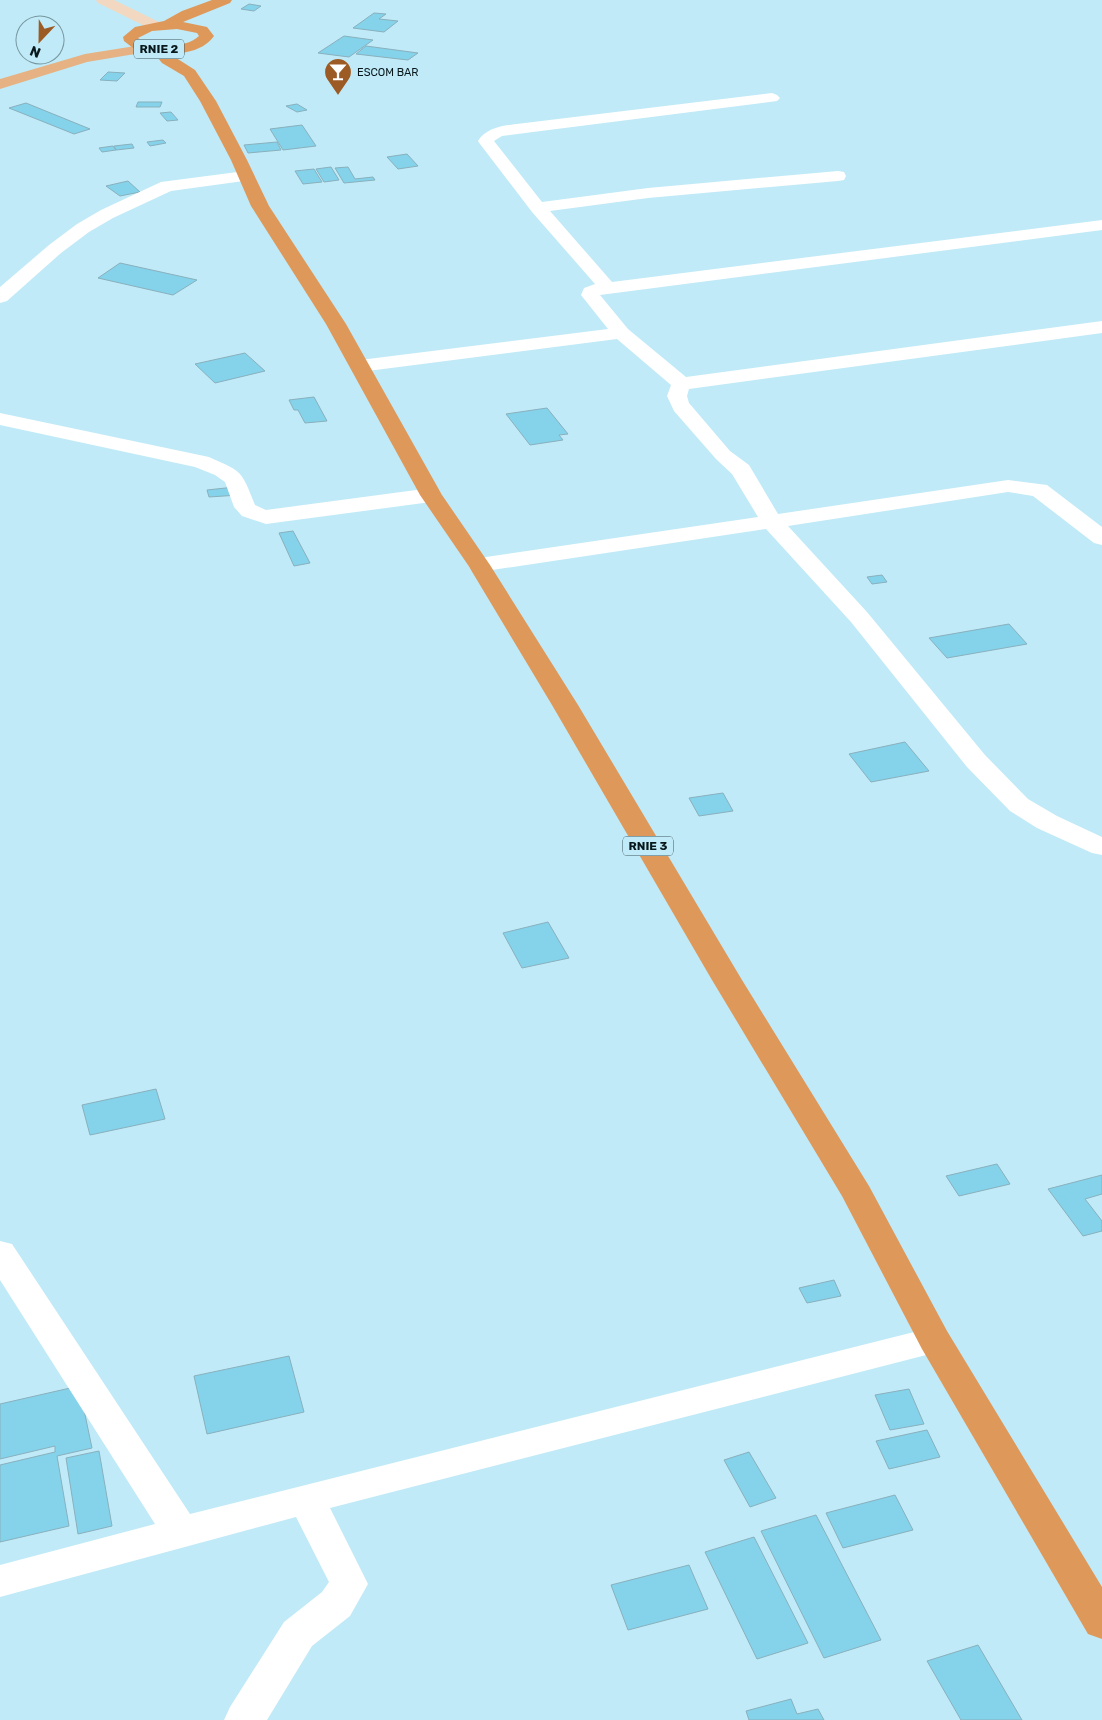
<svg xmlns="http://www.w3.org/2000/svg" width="1102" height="1720" font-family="Rubik,sans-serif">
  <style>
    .building { fill: #84d3eb; stroke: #89b0bd }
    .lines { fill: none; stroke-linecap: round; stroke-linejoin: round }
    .minor { fill: #fff; fill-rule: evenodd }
    .secondary { fill: #f3d8c1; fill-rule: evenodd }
    .primary { fill: #e6b283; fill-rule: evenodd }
    .trunk { fill: #de985a; fill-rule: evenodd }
    .labels { text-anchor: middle; stroke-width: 4; stroke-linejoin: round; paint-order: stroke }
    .far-poi-label { font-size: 11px; fill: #08181c; stroke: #c0eaf7; text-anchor: start }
    .shield { fill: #c0eaf7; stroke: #3f575e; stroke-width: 1 }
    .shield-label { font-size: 12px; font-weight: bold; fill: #08181c }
  </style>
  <rect width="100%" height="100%" fill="#c0eaf7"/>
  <g class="building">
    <path d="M 249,4 L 261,6 L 254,11 L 241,9 Z"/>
    <path d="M 374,13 L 386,14 L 379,19 L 398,21 L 384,32 L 353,28 Z"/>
    <path d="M 344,36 L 373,40 L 349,57 L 318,53 Z"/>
    <path d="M 366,46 L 418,53 L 408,60 L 356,54 Z"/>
    <path d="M 108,72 L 125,73 L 117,81 L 100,80 Z"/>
    <path d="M 138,102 L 162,102 L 160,107 L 136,107 Z"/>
    <path d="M 26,103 L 90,129 L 74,134 L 9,108 Z"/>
    <path d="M 297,104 L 307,110 L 297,112 L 286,106 Z"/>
    <path d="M 171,112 L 178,120 L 167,121 L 160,113 Z"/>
    <path d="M 302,125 L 316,146 L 283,150 L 270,129 Z"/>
    <path d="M 163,140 L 166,143 L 150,146 L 147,142 Z"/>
    <path d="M 277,142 L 281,150 L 248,153 L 244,145 Z"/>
    <path d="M 132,144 L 134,148 L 116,150 L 114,146 Z"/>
    <path d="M 113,146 L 116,150 L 102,152 L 99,148 Z"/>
    <path d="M 407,154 L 418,166 L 398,169 L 387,157 Z"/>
    <path d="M 331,167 L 339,180 L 324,182 L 316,169 Z"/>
    <path d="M 348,167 L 355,179 L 373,177 L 375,180 L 344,183 L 335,168 Z"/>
    <path d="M 314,169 L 322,182 L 303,184 L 295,171 Z"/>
    <path d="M 128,181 L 140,192 L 120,196 L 106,186 Z"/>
    <path d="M 120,263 L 197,280 L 173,295 L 98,278 Z"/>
    <path d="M 245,353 L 265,371 L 215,383 L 195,364 Z"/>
    <path d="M 314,397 L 327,421 L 305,423 L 298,410 L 294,410 L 289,400 Z"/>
    <path d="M 547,408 L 568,434 L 559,435 L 563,440 L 530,445 L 506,414 Z"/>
    <path d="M 235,487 L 239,495 L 209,497 L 207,490 Z"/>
    <path d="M 293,531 L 310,563 L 294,566 L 279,533 Z"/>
    <path d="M 882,575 L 887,582 L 872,584 L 867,577 Z"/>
    <path d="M 1009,624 L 1027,644 L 947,658 L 929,638 Z"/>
    <path d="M 905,742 L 929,771 L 871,782 L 849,754 Z"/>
    <path d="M 723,793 L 733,811 L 699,816 L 689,798 Z"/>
    <path d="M 548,922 L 569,958 L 522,968 L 503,933 Z"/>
    <path d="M 156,1089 L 165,1119 L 90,1135 L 82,1105 Z"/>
    <path d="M 997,1164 L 1010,1184 L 959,1196 L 946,1176 Z"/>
    <path d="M 1102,1175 L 1102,1194 L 1085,1199 L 1102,1221 L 1102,1231 L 1083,1236 L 1048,1189 Z"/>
    <path d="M 834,1280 L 841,1296 L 807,1303 L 799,1288 Z"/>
    <path d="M 289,1356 L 304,1412 L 207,1434 L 194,1376 Z"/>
    <path d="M 79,1386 L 92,1448 L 57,1456 L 69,1526 L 0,1542 L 0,1465 L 55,1452 L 55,1446 L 0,1459 L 0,1404 Z"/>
    <path d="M 909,1389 L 924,1424 L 890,1430 L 875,1395 Z"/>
    <path d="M 927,1430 L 940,1457 L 889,1469 L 876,1441 Z"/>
    <path d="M 99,1451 L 112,1526 L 78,1534 L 66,1458 Z"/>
    <path d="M 749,1452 L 776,1498 L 750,1507 L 724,1460 Z"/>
    <path d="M 895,1495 L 913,1530 L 843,1548 L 826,1513 Z"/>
    <path d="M 816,1515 L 881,1640 L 824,1658 L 761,1531 Z"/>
    <path d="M 754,1537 L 808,1643 L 757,1659 L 705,1552 Z"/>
    <path d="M 689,1565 L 708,1609 L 628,1630 L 611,1585 Z"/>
    <path d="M 978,1645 L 1022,1720 L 961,1720 L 927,1661 Z"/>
    <path d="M 791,1699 L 797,1714 L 818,1709 L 824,1720 L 749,1720 L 746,1711 Z"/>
  </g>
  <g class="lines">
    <g class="minor">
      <path d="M 772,93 L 777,95 L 780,98 L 777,101 L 533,132 L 502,136 L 494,141 L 542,202 L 648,188 L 838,171 L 844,172 L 846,176 L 844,180 L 838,181 L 648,198 L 550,211 L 612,282 L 1102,220 L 1102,230 L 600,295 L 628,329 L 686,377 L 1102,321 L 1102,333 L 689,389 L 687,396 L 689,403 L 730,451 L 749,465 L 778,514 L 1008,480 L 1047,485 L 1102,527 L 1102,545 L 1094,543 L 1033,496 L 1008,492 L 788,526 L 867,612 L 985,755 L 1028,799 L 1057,816 L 1102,837 L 1102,855 L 1092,853 L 1037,828 L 1010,811 L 967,767 L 851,622 L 766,529 L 479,572 L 471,570 L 468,565 L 471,560 L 479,558 L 758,517 L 732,474 L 716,459 L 674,411 L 667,396 L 671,385 L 617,339 L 360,372 L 353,370 L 350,366 L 353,362 L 360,360 L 608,329 L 581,295 L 584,288 L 595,284 L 532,212 L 480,144 L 478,141 C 488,124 514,125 533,122 Z"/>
      <path d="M 245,171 L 251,172 L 253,176 L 251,180 L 171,191 L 113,218 L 89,232 L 61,253 L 7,301 L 0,303 L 0,287 L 49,245 L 77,224 L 101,210 L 161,182 Z"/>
      <path d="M 0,413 L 209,457 C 243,472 241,470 255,505 L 266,510 L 431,488 L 439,490 L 442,495 L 439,500 L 431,502 L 266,524 L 242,516 L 234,507 L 225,482 L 215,475 L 195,467 L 0,425 Z"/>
      <path d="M 0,1241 L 12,1244 L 190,1514 L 934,1327 L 946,1331 L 952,1340 L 946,1349 L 934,1353 L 330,1508 L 368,1584 L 350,1616 L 312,1646 L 267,1720 L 224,1720 L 230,1707 L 284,1622 L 322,1592 L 329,1582 L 296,1517 L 0,1597 L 0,1565 L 155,1524 L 0,1280 Z"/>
    </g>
    <path class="secondary" d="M 96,0 L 114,0 L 161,23 L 163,26 L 161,29 L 151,29 L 98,3 Z"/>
    <path class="primary" d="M 148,44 L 153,45 L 155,48 L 153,51 L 87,62 L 0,89 L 0,79 L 85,54 Z"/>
    <path class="trunk" d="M 212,0 L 232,0 L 230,3 L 183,22 L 207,27 L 214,36 C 204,50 187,53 170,54 L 195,70 L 216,101 L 247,160 L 269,206 L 346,324 L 442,495 L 490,565 L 578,705 L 742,980 L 869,1186 L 947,1331 L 1102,1587 L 1102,1639 L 1088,1634 L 922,1349 L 842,1196 L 712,980 L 552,705 L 468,565 L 420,495 L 326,324 L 251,206 L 231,160 L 200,101 L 184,76 L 162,63 L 154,53 L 133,48 L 124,41 L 123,37 L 135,27 L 164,21 L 182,11 ZM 177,29 L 197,33 L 199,36 C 186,49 152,48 138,38 L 152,31 Z"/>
  </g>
  <defs>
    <symbol id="bar-pin" viewBox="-11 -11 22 30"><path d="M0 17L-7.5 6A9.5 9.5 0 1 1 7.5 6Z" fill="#9c5b25" stroke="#c0eaf7"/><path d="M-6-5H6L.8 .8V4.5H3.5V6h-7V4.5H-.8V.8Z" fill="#fff"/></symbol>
  </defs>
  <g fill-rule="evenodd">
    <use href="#bar-pin" x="322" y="56" width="32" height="43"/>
  </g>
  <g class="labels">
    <g class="far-poi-label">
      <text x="357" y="76">ESCOM BAR</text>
    </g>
    <g class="shield">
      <rect x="134" y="39.5" width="50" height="19" rx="4"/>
      <rect x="623" y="836.5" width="50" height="19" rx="4"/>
    </g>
    <g class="shield-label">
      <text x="159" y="53">RNIE 2</text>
      <text x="648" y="850">RNIE 3</text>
    </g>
  </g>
  <g transform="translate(40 40) rotate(202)"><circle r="24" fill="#c0eaf7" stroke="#76969f"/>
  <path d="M0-4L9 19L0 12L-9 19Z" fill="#9c5b25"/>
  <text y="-8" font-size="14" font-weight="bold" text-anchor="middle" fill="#08181c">N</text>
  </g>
</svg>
